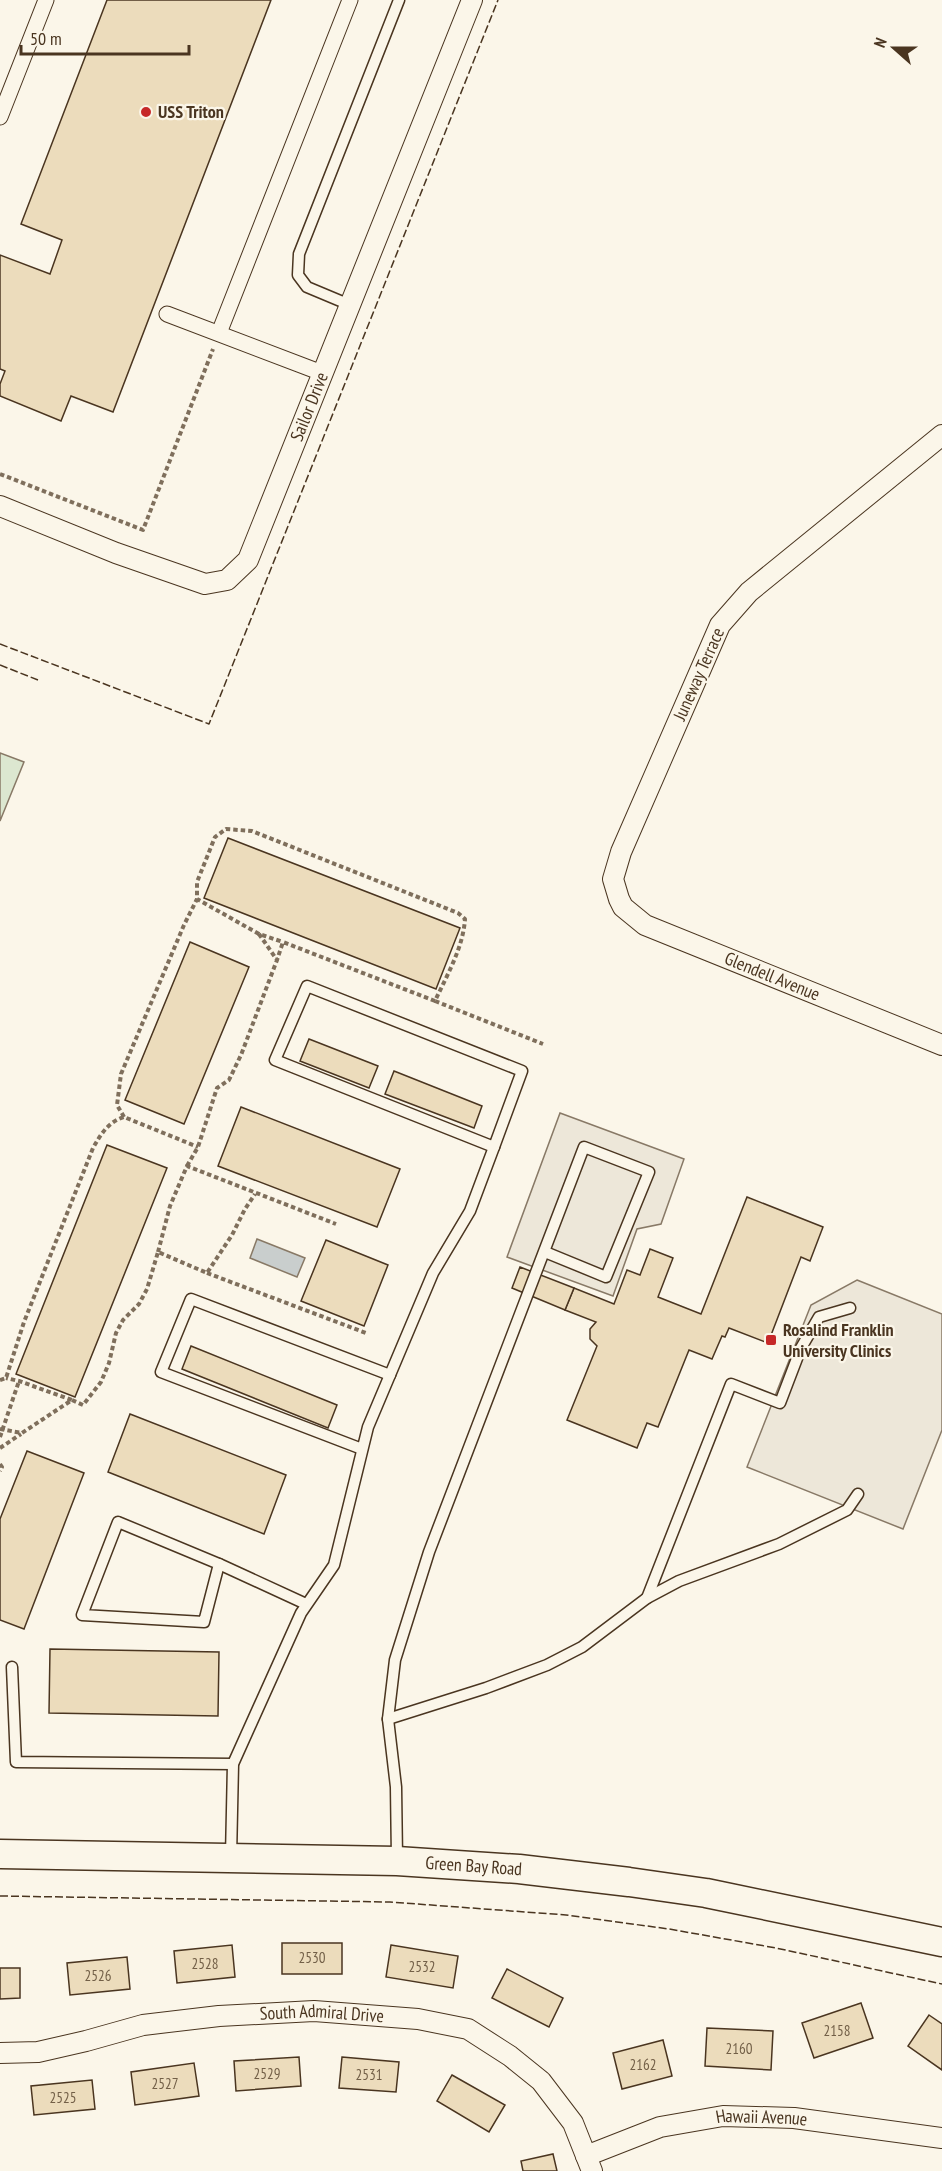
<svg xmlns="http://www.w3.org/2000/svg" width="942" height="2171" font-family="'PT Sans Narrow',sans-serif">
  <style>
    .green { fill: #dce7d0; stroke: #887966; stroke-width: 1.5 }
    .parking { fill: #ede7d9; stroke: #887966; stroke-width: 1.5 }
    .water { fill: #c9cecd; stroke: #887966; stroke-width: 1.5 }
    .building { fill: #ecdcbc; stroke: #4a3520; stroke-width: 1.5 }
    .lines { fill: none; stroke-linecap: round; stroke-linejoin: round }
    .service-casing { stroke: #4a3520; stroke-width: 13 }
    .pedestrian-casing { stroke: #4a3520; stroke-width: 17 }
    .minor-casing { stroke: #4a3520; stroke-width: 22 }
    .secondary-casing { stroke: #4a3520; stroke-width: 31 }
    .path { stroke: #7f6f5c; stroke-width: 4; stroke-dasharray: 4.5 3; stroke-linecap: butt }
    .service { stroke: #fbf6e9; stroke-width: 10 }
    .pedestrian { stroke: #fbf6e9; stroke-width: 15 }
    .minor { stroke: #fbf6e9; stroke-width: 20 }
    .secondary { stroke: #fbf6e9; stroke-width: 28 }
    .fence { stroke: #4a3520; stroke-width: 1.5; stroke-dasharray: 8 3; stroke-linecap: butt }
    .poi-dot { fill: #c62828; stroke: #fbf6e9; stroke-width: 2 }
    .labels { text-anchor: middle; stroke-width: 4.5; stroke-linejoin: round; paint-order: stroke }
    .number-label { font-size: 15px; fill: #725f47 }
    .poi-label { font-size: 18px; font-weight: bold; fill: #4a3520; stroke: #fbf6e9; text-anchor: start }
    .street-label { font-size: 18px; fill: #4a3520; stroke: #fbf6e9 }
  </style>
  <rect width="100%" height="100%" fill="#fbf6e9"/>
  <path class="green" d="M 0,753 L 24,762 L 0,821 Z"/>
  <g class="parking">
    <path d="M 560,1113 L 684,1159 L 661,1224 L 637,1229 L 613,1296 L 507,1257 Z"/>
    <path d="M 857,1280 L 942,1314 L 942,1430 L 903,1529 L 747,1467 L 811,1305 Z"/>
  </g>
  <path class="water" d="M 257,1239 L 305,1258 L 297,1277 L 250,1258 Z"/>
  <g class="building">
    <path d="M 107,0 L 271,0 L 113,412 L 71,396 L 61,421 L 0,396 L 0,384 L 5,371 L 0,369 L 0,255 L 50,274 L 62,240 L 21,224 Z"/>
    <path d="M 228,838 L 460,928 L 436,989 L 204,898 Z"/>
    <path d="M 190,942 L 249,967 L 184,1124 L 125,1100 Z"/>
    <path d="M 309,1039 L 378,1066 L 369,1088 L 300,1061 Z"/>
    <path d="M 394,1071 L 482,1106 L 474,1128 L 385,1094 Z"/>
    <path d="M 241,1107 L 400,1169 L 377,1227 L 218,1166 Z"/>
    <path d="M 107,1145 L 167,1168 L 75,1397 L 16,1374 Z"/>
    <path d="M 747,1197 L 823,1227 L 810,1261 L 801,1257 L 768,1343 L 729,1328 L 725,1337 L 722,1336 L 712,1359 L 689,1350 L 658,1427 L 647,1423 L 637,1448 L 567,1420 L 597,1346 L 590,1339 L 590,1329 L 596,1322 L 565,1310 L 574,1288 L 614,1304 L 627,1270 L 640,1275 L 650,1249 L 673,1258 L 658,1297 L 701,1314 Z"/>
    <path d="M 326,1240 L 388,1265 L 364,1326 L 301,1301 Z"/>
    <path d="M 520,1267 L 574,1288 L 565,1310 L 512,1288 Z"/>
    <path d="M 191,1346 L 337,1405 L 328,1428 L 182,1369 Z"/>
    <path d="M 130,1414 L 286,1475 L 264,1534 L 108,1472 Z"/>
    <path d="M 27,1451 L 84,1473 L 24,1629 L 0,1620 L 0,1519 Z"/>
    <path d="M 50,1649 L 219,1652 L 218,1716 L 49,1713 Z"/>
    <rect x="282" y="1943" width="60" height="31"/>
    <path d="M 232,1945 L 235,1977 L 177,1983 L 174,1951 Z"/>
    <path d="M 391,1945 L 458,1956 L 453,1988 L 386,1977 Z"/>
    <path d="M 127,1957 L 130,1989 L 70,1995 L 67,1963 Z"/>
    <path d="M 0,1968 L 20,1968 L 20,1998 L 0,1999 Z"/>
    <path d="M 507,1969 L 563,1998 L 549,2027 L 492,1998 Z"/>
    <path d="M 861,2003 L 873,2038 L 814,2058 L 802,2023 Z"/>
    <path d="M 929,2015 L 942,2024 L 942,2070 L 908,2046 Z"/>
    <path d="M 707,2028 L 773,2031 L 771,2070 L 705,2066 Z"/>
    <path d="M 663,2040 L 672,2076 L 622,2089 L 613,2053 Z"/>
    <path d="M 299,2057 L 301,2086 L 236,2091 L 234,2061 Z"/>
    <path d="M 342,2057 L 399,2062 L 396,2092 L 339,2088 Z"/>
    <path d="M 194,2063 L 199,2096 L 135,2105 L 131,2072 Z"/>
    <path d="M 452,2075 L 505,2105 L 489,2132 L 437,2101 Z"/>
    <path d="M 92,2080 L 95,2109 L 34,2115 L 31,2086 Z"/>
    <path d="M 553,2154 L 557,2171 L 523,2171 L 521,2161 Z"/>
  </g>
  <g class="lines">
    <defs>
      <g id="service">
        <path d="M 350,305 L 307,287 L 298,275 L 299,254 L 399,0"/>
        <path d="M 307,986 L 522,1071 L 494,1147 L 275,1060 Z"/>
        <path d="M 362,1449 L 161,1372 L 191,1299 L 390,1375"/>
        <path d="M 118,1522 L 219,1564 L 204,1622 L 82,1615 Z"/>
        <path d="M 219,1564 L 306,1604"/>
        <path d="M 647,1598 L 731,1384 L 780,1403 L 801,1348 L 819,1317 L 850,1308"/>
        <path d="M 12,1667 L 16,1762 L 233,1764"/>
        <path d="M 388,1719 L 486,1688 L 547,1665 L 582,1647 L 647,1598 L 679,1581 L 779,1544 L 847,1510 L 858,1494"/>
        <path d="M 231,1857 L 233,1764 L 301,1613 L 334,1565 L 368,1427 L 433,1273 L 470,1211 L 494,1147"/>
        <path d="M 397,1859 L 396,1787 L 388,1719 L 395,1660 L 429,1552 L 584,1147 L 649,1172 L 606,1277 L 545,1252"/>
      </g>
      <g id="pedestrian">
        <path d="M 0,117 L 46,0"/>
        <path d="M 167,314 L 322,373"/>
        <path d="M 219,333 L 350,0"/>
      </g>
      <g id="minor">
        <path id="s1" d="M 942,435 L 749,592 L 720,625 L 621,852 L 613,879 L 619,899 L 623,907 L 645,925 L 942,1045"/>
        <path id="s2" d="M 0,506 L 116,553 L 205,584 L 227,580 L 248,560 L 472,0"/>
        <path id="s3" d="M 0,2053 L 38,2052 L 86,2041 L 143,2025 L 219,2016 L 314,2011 L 418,2019 L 468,2029 L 510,2056 L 541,2081 L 573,2123 L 592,2171"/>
        <path id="s4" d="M 586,2156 L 660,2127 L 723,2116 L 794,2118 L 942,2138"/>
      </g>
      <g id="secondary">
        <path id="s5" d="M 0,1854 L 397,1861 L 519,1869 L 629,1882 L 706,1893 L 942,1942"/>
      </g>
    </defs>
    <use href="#service" class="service-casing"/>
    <use href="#pedestrian" class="pedestrian-casing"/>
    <use href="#minor" class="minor-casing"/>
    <use href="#secondary" class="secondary-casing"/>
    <g class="path">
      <path d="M 0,474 L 143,530 L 213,349"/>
      <path d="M 259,934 L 197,899 L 197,882 L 215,837 L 226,829 L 252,831 L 458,913 L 465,919 C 463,948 447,975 435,1001 L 283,942 L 277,960"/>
      <path d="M 435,1001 L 543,1044"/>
      <path d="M 124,1117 L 117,1105 L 121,1074 L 184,925 L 197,899"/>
      <path d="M 187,1166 L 198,1147 L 217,1088 L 229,1080 L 241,1055 L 277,960 L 259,934 L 283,942"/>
      <path d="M 158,1252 L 170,1206 L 187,1166 L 336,1224"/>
      <path d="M 207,1273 L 366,1333"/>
      <path d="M 0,1380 L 6,1378 L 24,1322 L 93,1148 C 101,1134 108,1122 124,1117 L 198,1147"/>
      <path d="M 72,1400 L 83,1405 L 101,1382 L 109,1363 L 116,1333 L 123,1320 L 139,1304 L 147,1289 L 158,1252 L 207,1273 L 232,1235 L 245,1209 L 255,1194"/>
      <path d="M 0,1429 L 22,1433 L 72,1400 L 19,1381 L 6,1378"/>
      <path d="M 0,1437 L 19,1381"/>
      <path d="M 0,1448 L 21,1434"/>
      <path d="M 0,1464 L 2,1467 L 0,1471"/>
    </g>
    <use href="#service" class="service"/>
    <use href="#pedestrian" class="pedestrian"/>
    <use href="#minor" class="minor"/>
    <use href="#secondary" class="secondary"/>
    <g class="fence">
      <path d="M 0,644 L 209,724 L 498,0"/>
      <path d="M 0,665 L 38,680"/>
      <path d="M 0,1896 L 390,1902 L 566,1915 L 669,1929 L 776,1948 L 942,1984"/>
    </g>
  </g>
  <g class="poi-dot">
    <circle cx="146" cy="112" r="6"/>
    <rect x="765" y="1334" width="12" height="12" rx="3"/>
  </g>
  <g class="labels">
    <g class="number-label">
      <text x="312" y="1963">2530</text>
      <text x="205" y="1969">2528</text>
      <text x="422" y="1972">2532</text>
      <text x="98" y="1981">2526</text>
      <text x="837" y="2036">2158</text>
      <text x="739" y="2054">2160</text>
      <text x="643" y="2070">2162</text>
      <text x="267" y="2079">2529</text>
      <text x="369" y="2080">2531</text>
      <text x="165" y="2089">2527</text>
      <text x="63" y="2103">2525</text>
    </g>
    <g class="poi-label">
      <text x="158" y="118">USS Triton</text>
      <text x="783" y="1336">Rosalind Franklin<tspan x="783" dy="21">University Clinics</tspan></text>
    </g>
    <g class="street-label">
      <text dy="6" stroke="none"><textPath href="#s2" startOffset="436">Sailor Drive</textPath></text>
      <text transform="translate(699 674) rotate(-66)" y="6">Juneway Terrace</text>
      <text dy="6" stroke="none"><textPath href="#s1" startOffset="764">Glendell Avenue</textPath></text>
      <text dy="6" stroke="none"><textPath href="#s5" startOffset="474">Green Bay Road</textPath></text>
      <text dy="6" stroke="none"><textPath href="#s3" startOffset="326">South Admiral Drive</textPath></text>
      <text dy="6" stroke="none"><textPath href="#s4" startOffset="182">Hawaii Avenue</textPath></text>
    </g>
  </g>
  <g transform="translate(894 48) rotate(291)" stroke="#fbf6e9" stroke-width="4.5" paint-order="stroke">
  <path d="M0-4.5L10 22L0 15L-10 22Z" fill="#4a3520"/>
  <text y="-9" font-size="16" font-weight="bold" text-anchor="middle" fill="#4a3520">N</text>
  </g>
  <path d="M21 45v9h168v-9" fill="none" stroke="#4a3520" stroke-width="3"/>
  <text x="30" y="45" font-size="18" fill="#4a3520" stroke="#fbf6e9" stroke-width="4.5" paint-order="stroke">50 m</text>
</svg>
